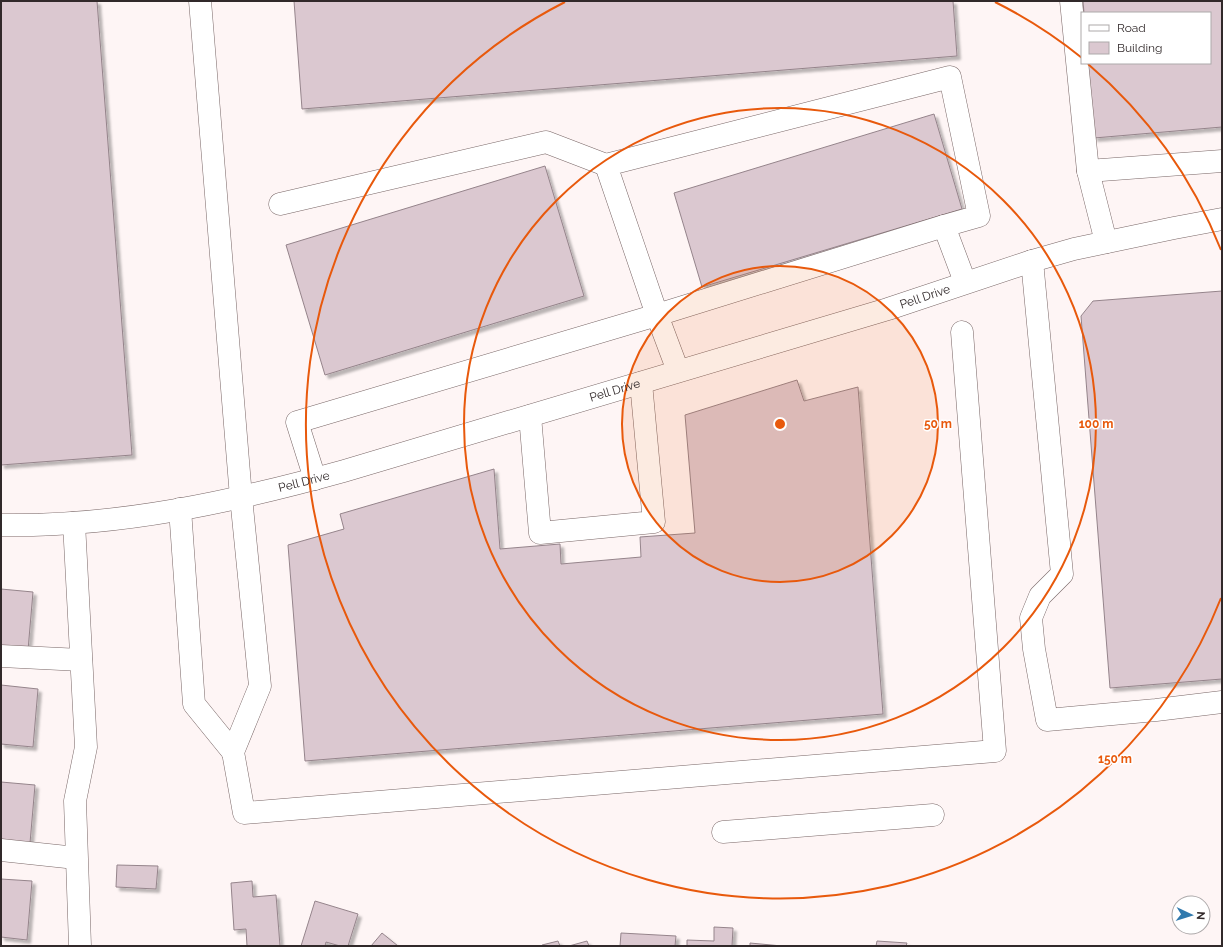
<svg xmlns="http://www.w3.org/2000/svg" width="1223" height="947" font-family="Raleway,sans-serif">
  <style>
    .building { fill: #dbc8d0; stroke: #95848b; filter: url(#shadow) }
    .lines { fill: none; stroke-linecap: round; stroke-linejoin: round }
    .minor-casing { stroke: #796767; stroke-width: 23 }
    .minor { stroke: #fff; stroke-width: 22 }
    .ring { fill: none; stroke: #e8590c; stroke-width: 2 }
    .labels { text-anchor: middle; stroke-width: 3; stroke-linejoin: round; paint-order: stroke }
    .street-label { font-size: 12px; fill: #31292a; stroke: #fff }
    .centre { fill: #e8590c; stroke: #fff; stroke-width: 2 }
    .ring-label { font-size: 12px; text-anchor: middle; font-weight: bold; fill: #e8590c; stroke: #fff; stroke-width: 3; stroke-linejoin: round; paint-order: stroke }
  </style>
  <defs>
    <filter id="shadow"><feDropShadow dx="3.5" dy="3.5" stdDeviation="1" flood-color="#0004"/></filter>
  </defs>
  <rect width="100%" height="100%" fill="#fef5f5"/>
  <g class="building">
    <path d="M 1,1 L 97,1 L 132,455 L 1,465 Z"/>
    <path d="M 294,1 L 953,1 L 957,56 L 302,109 Z"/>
    <path d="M 1083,1 L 1222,1 L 1222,127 L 1094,138 L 1088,63 L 1210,63 L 1210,13 L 1084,13 Z"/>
    <path d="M 934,114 L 962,209 L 702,287 L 674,193 Z"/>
    <path d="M 545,166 L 584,296 L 325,375 L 286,245 Z"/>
    <path d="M 1222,291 L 1222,679 L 1110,688 L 1081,316 L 1093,301 Z"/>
    <path d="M 797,380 L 804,401 L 858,387 L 883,714 L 305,761 L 288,545 L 344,529 L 340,514 L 494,469 L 500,549 L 560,544 L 561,564 L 641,557 L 640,537 L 695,533 L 685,415 Z"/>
    <path d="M 1,589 L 33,592 L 28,650 L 1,648 Z"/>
    <path d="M 1,685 L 38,689 L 33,747 L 1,744 Z"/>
    <path d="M 1,782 L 35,785 L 30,843 L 1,840 Z"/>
    <path d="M 117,865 L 158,866 L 156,889 L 116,887 Z"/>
    <path d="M 1,879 L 32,881 L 27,940 L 1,937 Z"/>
    <path d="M 252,881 L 253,897 L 276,895 L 280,946 L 247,946 L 246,929 L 234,930 L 231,883 Z"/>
    <path d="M 315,901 L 358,914 L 348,946 L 340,946 L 326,942 L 325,946 L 301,946 Z"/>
    <path d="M 714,927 L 733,928 L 732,946 L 687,946 L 687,940 L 714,941 Z"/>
    <path d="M 382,933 L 398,946 L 371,946 Z"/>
    <path d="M 621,933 L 676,936 L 675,946 L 620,946 Z"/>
    <path d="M 558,941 L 560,946 L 543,946 L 542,945 Z"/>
    <path d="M 587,941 L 589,946 L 569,946 Z"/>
    <path d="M 877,941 L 907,943 L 906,946 L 876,946 Z"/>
    <path d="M 750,943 L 782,946 L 750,946 Z"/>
  </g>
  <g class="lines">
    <defs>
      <g id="minor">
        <path d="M 200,1 L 241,497 L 260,686 L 233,752 L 244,813 L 995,751 L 962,332"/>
        <path d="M 1071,1 L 1088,171 L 1222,161"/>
        <path d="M 1088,171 L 1106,242"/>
        <path d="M 280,204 L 546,142 L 606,165"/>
        <path d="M 1032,261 L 1062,574 L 1040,596 L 1031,618 L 1034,649 L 1047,720 L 1156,710 L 1222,702"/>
        <path d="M 678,371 L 657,315 L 944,226 L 965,282"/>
        <path d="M 530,416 L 540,533 L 654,522 L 641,383"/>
        <path d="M 315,479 L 297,422 L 657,315 L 606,165 L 950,77 L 979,216 L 944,226"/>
        <path d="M 180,509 L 194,704 L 233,752"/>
        <path d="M 74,523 L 86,747 L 75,801 L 80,946"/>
        <path id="s1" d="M 1,525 C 118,527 232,502 344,471 L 888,309 L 1032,261 L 1074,249 L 1174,228 L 1222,219"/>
        <path d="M 1,656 L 81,660"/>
        <path d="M 723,832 L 933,815"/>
        <path d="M 1,850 L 76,858"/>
      </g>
    </defs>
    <use href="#minor" class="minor-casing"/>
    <use href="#minor" class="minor"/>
  </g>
  <circle cx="780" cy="424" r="158" fill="#e8590c" fill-opacity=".12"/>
  <g class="ring">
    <circle cx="780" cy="424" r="158"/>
    <circle cx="780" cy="424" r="316"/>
    <path d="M1221 598A474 474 0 1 1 565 2M995 2A474 474 0 0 1 1082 58M1088 64A474 474 0 0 1 1221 250"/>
  </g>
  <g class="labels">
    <g class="street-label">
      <text dy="4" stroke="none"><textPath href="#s1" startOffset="955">Pell Drive</textPath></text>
      <text dy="4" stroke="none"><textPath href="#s1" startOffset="631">Pell Drive</textPath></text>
      <text dy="4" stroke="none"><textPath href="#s1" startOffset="307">Pell Drive</textPath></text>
    </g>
  </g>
  <circle cx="780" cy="424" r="6" class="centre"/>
  <g class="ring-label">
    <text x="938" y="428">50 m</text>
    <text x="1096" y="428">100 m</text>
    <text x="1115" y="763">150 m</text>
  </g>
  <rect width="1223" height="947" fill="none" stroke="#31292a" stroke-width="4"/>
  <rect x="1081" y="12" width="130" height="52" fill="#ffffff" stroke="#ada9aa"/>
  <rect x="1089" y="25" width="20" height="6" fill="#ffffff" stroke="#ada9aa"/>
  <text x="1117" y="32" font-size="12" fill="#31292a">Road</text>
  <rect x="1089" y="42" width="20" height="12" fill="#dbc8d0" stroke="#ada9aa"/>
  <text x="1117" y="52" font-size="12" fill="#31292a">Building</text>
  <g transform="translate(1191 915) rotate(94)"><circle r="19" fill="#ffffff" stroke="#ada9aa"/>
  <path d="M0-3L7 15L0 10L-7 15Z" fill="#3079ad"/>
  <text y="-6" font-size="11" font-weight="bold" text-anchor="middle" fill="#31292a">N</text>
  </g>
</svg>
